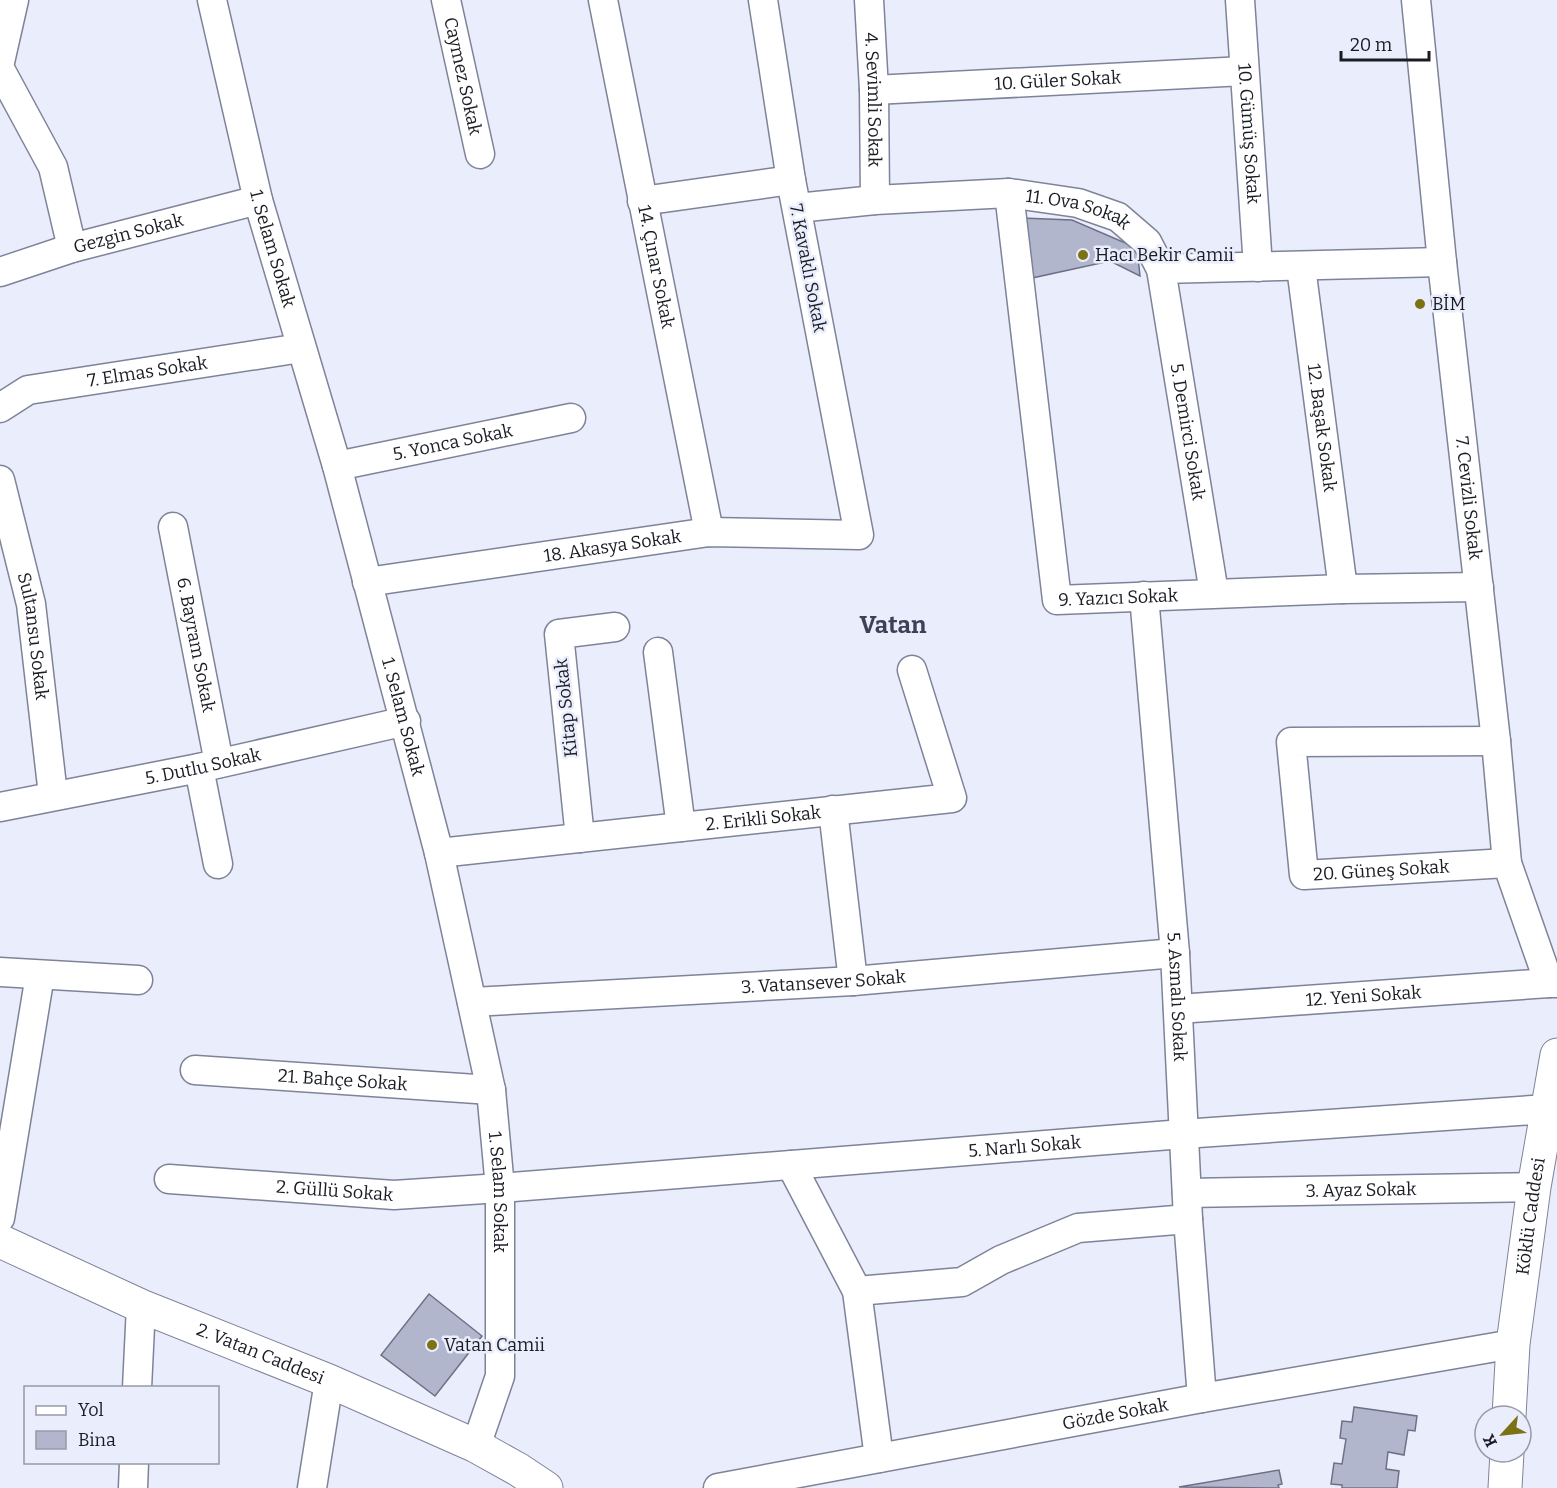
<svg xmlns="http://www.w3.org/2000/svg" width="1557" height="1488" font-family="Bitter,serif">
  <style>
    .building { fill: #b1b6cd; stroke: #6d7186; stroke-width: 1.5 }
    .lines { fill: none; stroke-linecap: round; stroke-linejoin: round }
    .minor-casing { stroke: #7e8399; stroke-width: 31 }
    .secondary-casing { stroke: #7e8399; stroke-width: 35 }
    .minor { stroke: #fff; stroke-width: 28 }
    .secondary { stroke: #fff; stroke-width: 33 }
    .poi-dot { fill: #7c7213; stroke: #eaedfc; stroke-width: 2 }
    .labels { text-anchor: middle; stroke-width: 5; stroke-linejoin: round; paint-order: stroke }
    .street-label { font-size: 18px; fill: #1a1c24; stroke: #eaedfc }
    .poi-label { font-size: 18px; fill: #1a1c24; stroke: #eaedfc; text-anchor: start }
    .district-label { font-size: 24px; font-weight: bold; fill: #3e4155; stroke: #eaedfc }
  </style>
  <rect width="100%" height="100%" fill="#eaedfc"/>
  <g class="building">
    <path d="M 1022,218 L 1072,220 L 1137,248 L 1140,276 L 1110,261 L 1032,278 Z"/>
    <path d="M 429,1294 L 482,1336 L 435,1396 L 381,1355 Z"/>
    <path d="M 1354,1407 L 1417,1416 L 1415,1431 L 1408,1430 L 1404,1455 L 1388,1452 L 1386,1469 L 1399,1471 L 1397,1488 L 1342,1488 L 1342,1485 L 1331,1484 L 1334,1463 L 1342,1464 L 1346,1439 L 1340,1438 L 1342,1421 L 1352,1422 Z"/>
    <path d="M 1279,1470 L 1282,1484 L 1278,1485 L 1279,1488 L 1179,1487 Z"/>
  </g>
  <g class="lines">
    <defs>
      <g id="minor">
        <path id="s1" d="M 212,0 L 258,200 L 337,466 L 439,853 L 491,1090 L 500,1188 L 500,1376 L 476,1446"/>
        <path id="s2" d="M 446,0 L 480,154"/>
        <path id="s3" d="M 603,0 L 709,532"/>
        <path id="s4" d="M 869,0 L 874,90 L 875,200"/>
        <path id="s5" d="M 1240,0 L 1258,267"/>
        <path id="s6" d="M 1416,0 L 1442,262 L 1496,741 L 1507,863 L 1549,983 L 1557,983"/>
        <path d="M 0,62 L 14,0"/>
        <path d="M 0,69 L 53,167 L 72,248"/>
        <path id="s7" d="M 874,90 L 1244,71"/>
        <path id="s8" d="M 1009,193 L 1057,600 L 1343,589 L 1479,587"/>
        <path d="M 642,201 L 791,180"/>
        <path id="s9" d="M 797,208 L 875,200 L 1009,193 L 1078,203 L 1118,217 L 1147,242 L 1161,269 L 1442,262"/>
        <path id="s10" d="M 1301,267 L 1343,589"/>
        <path id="s11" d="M 1161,269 L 1214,593"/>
        <path id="s12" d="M 0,272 L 72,248 L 258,200"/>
        <path id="s13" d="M 0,408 L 28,390 L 301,348"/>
        <path id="s14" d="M 337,466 L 571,418"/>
        <path id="s15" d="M 0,480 L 31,604 L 53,795"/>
        <path id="s16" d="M 173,527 L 219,763"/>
        <path id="s17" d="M 367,582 L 709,532 L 859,535 L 791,180 L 763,0"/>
        <path id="s18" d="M 1144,596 L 1175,953 L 1188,1219 L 1202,1398"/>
        <path d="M 658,652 L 681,827"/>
        <path id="s19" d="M 1496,741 L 1291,742 L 1304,875 L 1507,863"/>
        <path d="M 199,768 L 218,864"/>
        <path id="s20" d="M 0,807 L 199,768 L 406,721"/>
        <path d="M 833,810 L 853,981"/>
        <path d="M 580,838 L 559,634 L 615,627"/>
        <path id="s21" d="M 439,853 L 952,798 L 912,670"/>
        <path d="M 0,972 L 138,980"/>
        <path id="s22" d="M 472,1002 L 853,981 L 1175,953"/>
        <path id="s23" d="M 1178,1009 L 1549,983"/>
        <path id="s24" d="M 195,1070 L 491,1090"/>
        <path d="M 791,1165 L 857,1291 L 879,1458"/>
        <path id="s25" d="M 169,1179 L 394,1195 L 500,1188 L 1183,1134 L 1548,1109"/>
        <path id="s26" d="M 1187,1193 L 1534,1187"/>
        <path d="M 0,1218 L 40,975"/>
        <path d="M 857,1291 L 962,1282 L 1001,1260 L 1078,1228 L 1188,1219"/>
        <path d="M 137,1388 L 141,1306"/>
        <path d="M 133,1488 L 134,1462"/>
        <path d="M 312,1488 L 329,1381"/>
        <path id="s27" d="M 718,1488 L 1202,1398 L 1513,1344"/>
      </g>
      <g id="secondary">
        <path id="s28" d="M 0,1241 L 141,1306 L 329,1381 L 476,1446 L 519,1470 L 546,1488"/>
        <path id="s29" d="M 1509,1416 L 1513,1344 L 1534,1187 L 1557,1055"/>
        <path d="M 1505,1488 L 1507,1452"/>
      </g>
    </defs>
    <use href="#minor" class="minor-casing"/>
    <use href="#secondary" class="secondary-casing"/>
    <use href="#minor" class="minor"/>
    <use href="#secondary" class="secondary"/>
  </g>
  <g class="poi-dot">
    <circle cx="1083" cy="255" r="6"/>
    <circle cx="1420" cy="304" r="6"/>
    <circle cx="432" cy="1345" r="6"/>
  </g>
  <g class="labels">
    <g class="street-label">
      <text dy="6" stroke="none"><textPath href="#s2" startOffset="78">Caymez Sokak</textPath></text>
      <text dy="6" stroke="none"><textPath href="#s7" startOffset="184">10. Güler Sokak</textPath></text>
      <text dy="6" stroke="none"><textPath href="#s4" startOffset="100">4. Sevimli Sokak</textPath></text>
      <text dy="6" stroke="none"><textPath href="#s5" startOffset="134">10. Gümüş Sokak</textPath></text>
      <text dy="6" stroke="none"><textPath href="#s9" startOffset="284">11. Ova Sokak</textPath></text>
      <text dy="6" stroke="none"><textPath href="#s12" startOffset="134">Gezgin Sokak</textPath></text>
      <text dy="6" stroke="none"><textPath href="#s1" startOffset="256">1. Selam Sokak</textPath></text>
      <text dy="6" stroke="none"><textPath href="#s3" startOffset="272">14. Çınar Sokak</textPath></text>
      <text transform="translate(808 268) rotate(79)" y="6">7. Kavaklı Sokak</text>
      <text dy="6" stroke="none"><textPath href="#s13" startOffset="154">7. Elmas Sokak</textPath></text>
      <text dy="6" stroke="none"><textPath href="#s10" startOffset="162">12. Başak Sokak</textPath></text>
      <text dy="6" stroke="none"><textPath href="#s11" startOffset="165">5. Demirci Sokak</textPath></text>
      <text dy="6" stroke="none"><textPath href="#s14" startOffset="118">5. Yonca Sokak</textPath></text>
      <text dy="6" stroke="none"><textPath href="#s6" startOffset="501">7. Cevizli Sokak</textPath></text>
      <text dy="6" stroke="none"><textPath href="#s17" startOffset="248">18. Akasya Sokak</textPath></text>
      <text dy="6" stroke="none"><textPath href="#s8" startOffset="471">9. Yazıcı Sokak</textPath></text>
      <text dy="6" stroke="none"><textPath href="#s15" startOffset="160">Sultansu Sokak</textPath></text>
      <text dy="6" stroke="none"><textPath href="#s16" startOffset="120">6. Bayram Sokak</textPath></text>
      <text transform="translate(566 708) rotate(-96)" y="6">Kitap Sokak</text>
      <text dy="6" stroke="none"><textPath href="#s1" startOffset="742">1. Selam Sokak</textPath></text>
      <text dy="6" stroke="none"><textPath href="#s20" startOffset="207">5. Dutlu Sokak</textPath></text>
      <text dy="6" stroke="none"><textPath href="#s21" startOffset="326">2. Erikli Sokak</textPath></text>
      <text dy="6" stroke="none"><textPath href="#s19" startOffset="416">20. Güneş Sokak</textPath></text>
      <text dy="6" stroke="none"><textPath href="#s22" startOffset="352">3. Vatansever Sokak</textPath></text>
      <text dy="6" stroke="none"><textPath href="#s23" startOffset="186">12. Yeni Sokak</textPath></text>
      <text dy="6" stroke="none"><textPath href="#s18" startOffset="402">5. Asmalı Sokak</textPath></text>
      <text dy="6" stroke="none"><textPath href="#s24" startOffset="148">21. Bahçe Sokak</textPath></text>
      <text dy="6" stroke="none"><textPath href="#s25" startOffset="858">5. Narlı Sokak</textPath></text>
      <text dy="6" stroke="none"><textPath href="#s25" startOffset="166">2. Güllü Sokak</textPath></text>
      <text dy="6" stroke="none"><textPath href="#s26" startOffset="174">3. Ayaz Sokak</textPath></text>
      <text dy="6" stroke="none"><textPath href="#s1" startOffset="1228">1. Selam Sokak</textPath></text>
      <text dy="6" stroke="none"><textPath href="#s29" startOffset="201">Köklü Caddesi</textPath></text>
      <text dy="6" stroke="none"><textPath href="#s28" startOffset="284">2. Vatan Caddesi</textPath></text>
      <text dy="6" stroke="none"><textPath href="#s27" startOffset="404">Gözde Sokak</textPath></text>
    </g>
    <g class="poi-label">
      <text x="1095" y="261">Hacı Bekir Camii</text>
      <text x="1432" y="310">BİM</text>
      <text x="444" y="1351">Vatan Camii</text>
    </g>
    <g class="district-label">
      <text x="893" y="633">Vatan</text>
    </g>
  </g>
  <rect x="24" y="1386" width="195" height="78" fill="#eaedfc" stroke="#9799a6" stroke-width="1.5"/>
  <rect x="36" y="1406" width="30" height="9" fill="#ffffff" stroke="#9799a6" stroke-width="1.5"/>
  <text x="78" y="1416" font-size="18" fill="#1a1c24">Yol</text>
  <rect x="36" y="1431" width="30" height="18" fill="#b1b6cd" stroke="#9799a6" stroke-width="1.5"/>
  <text x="78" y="1446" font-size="18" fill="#1a1c24">Bina</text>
  <g transform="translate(1503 1434) rotate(243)"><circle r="28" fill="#eaedfc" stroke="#9799a6" stroke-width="1.5"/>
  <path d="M0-4.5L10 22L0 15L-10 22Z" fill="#7c7213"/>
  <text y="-9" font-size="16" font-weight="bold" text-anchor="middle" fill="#1a1c24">K</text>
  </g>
  <path d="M1341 51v9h88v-9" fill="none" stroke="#1a1c24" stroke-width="3"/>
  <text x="1350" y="51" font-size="18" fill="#1a1c24" stroke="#eaedfc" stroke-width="4.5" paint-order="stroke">20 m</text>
</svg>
